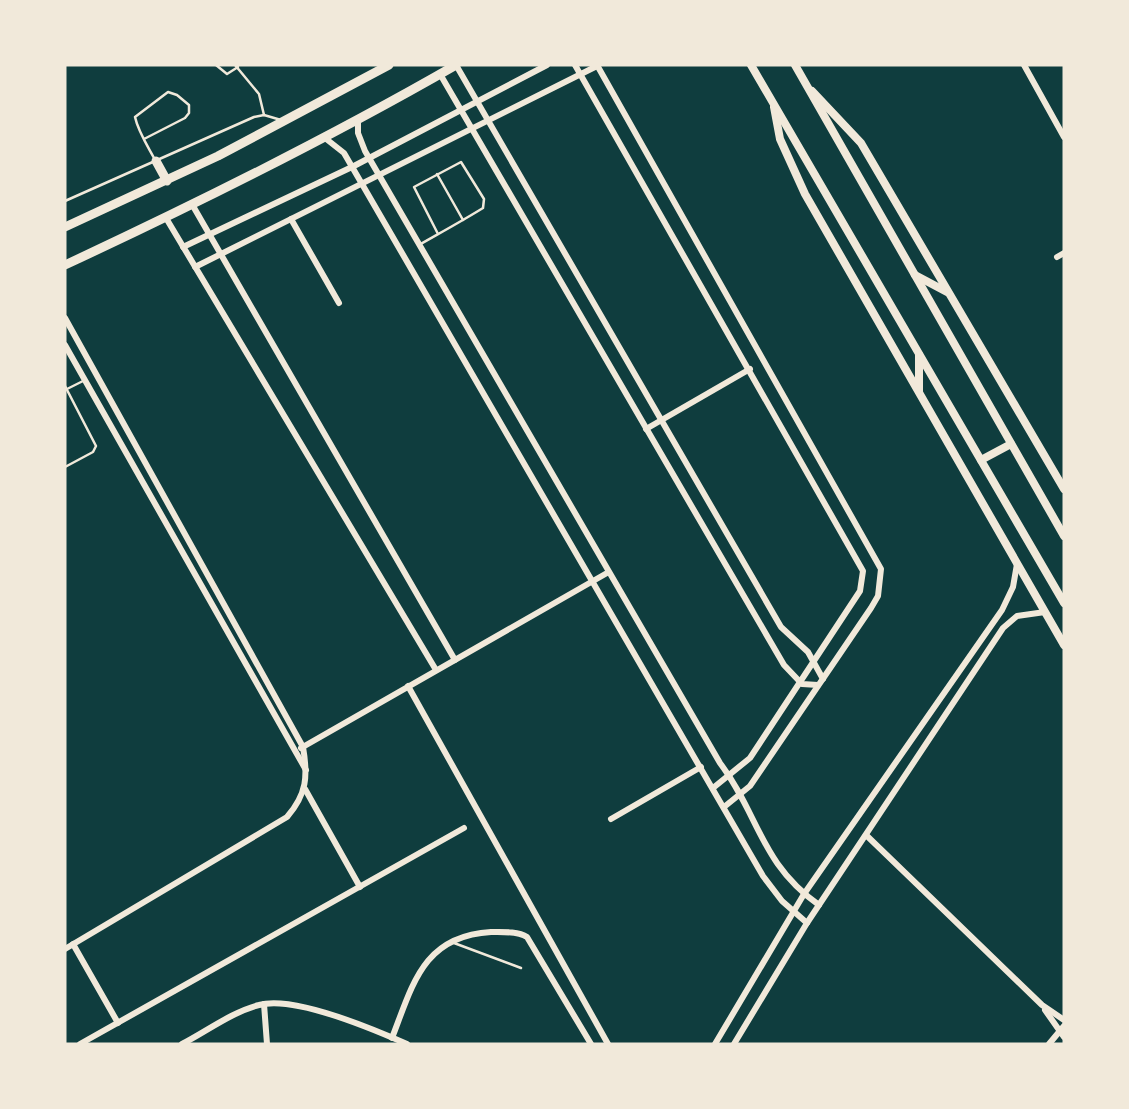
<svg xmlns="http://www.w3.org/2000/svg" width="1129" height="1109" font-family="Cabin,sans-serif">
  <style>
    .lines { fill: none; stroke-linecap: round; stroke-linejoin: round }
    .service { stroke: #f1e9da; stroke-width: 2.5 }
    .minor { stroke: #f1e9da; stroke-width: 6 }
    .tertiary { stroke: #f1e9da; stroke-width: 8 }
    .secondary { stroke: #f1e9da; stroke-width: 9 }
  </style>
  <rect width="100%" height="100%" fill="#0f3d3e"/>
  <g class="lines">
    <g class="service">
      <path d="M 216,65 L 227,74 L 238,67"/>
      <path d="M 235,65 L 259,94 L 264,115"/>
      <path d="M 144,139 L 185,118 L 189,113 L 189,105 L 177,95 L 168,92 L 135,117 C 138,131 147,145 154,158"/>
      <path d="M 437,174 L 463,220"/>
      <path d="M 65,201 L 254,117 L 264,115 L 281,120"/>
      <path d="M 419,245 C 440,233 462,221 483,208 L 484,199 L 461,162 L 414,187 L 438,234"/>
      <path d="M 65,386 L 96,446 L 93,452 L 65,467"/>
      <path d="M 67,389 L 85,380"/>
      <path d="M 454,943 L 521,968"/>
    </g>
    <g class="minor">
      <path d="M 456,65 L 781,627 L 808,652 L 823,679"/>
      <path d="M 575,65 L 863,571 L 860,591 L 750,758 L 713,788"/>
      <path d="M 597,65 L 881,569 L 878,596 L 871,608 L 750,786 L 724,807"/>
      <path d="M 1024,65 L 1064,137"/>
      <path d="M 440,74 L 784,665 L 802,684 L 818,685"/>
      <path d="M 358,121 L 358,133 L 365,151 L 720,763 C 759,815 760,863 819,905"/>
      <path d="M 325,138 L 344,153 L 362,184 L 763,876 L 782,901 L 807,923"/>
      <path d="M 193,206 L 455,660"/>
      <path d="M 166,218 L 436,670"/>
      <path d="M 291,219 L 339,303"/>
      <path d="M 183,247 L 352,167 L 547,65"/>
      <path d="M 1057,257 L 1064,253"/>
      <path d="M 195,267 L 597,66"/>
      <path d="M 65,318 L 303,747 C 308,776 307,794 287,817 L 65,949"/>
      <path d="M 65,345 L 306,770"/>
      <path d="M 646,429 L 750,369"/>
      <path d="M 408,686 L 608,1044"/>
      <path d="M 301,748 L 607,573"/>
      <path d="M 305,789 L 360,887"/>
      <path d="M 611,819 L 701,767"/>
      <path d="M 866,835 L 1042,1005 L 1064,1020"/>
      <path d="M 73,944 L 118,1023"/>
      <path d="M 264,1004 L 267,1044"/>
      <path d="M 1045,1010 L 1064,1037"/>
      <path d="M 392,1038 C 413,984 423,936 491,932 C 502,932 518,931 527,937 L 591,1044"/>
      <path d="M 80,1044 L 464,828"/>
      <path d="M 182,1044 C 207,1031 232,1012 259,1005 C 294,995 373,1029 407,1044"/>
      <path d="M 715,1044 L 804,894 L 1002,610 L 1013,587 L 1017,564"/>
      <path d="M 734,1044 L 807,923 L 1003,628 L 1017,616 L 1045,612"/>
      <path d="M 1049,1044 L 1064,1026"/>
    </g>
    <g class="tertiary">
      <path d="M 751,65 L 1064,603"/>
      <path d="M 795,65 L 1064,536"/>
      <path d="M 812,91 L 861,143 L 1064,489"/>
      <path d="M 774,107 L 780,139 L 805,194 L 1064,645"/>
      <path d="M 915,275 L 947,292"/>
      <path d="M 919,391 L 919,355"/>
      <path d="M 981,460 L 1011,444"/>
    </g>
    <g class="secondary">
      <path d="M 156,161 L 167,181"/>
      <path d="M 65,227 L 218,156 L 389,65"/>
      <path d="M 65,265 C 198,203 329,138 456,65"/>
    </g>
  </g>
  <rect width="1129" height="1109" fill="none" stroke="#f1e9da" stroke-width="133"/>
</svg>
